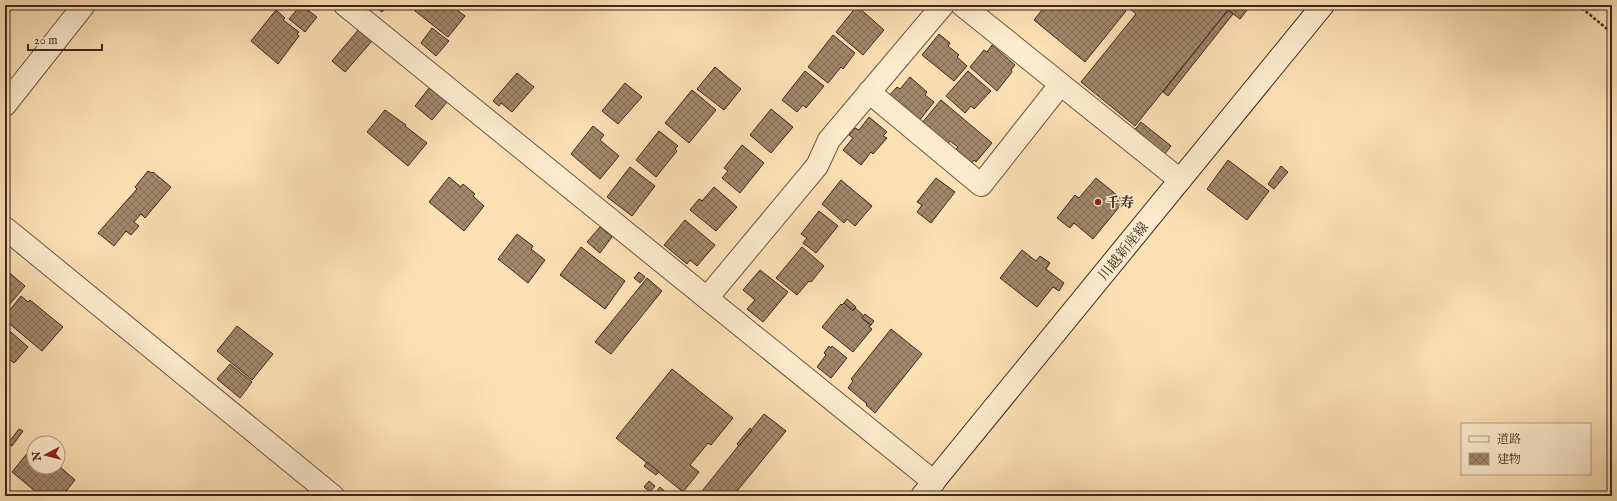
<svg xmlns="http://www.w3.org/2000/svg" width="1617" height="501" font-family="'IM FELL English','Noto Serif JP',serif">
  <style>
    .building { fill: url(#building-cross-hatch); stroke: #3e271c }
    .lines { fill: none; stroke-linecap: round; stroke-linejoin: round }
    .minor-casing { stroke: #6d5542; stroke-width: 24 }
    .secondary-casing { stroke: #3e271c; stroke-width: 24 }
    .path { stroke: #3e271c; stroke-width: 2.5; stroke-dasharray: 3 2; stroke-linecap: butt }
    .minor { stroke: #fcebce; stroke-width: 22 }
    .secondary { stroke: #fcebce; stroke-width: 22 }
    .poi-dot { fill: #8f2418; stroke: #fcebce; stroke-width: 1.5 }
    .labels { text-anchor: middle; stroke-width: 3; stroke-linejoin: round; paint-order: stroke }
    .poi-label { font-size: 14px; font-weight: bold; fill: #3e271c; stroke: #fcebce; text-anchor: start }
    .street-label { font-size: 14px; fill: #3e271c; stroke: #fcebce }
  </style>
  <defs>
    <pattern id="building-cross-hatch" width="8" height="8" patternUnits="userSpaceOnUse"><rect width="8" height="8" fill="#a0876b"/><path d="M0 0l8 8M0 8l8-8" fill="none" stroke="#846e57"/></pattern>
  </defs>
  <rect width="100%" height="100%" fill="#fbe0b4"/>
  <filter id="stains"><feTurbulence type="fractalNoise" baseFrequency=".005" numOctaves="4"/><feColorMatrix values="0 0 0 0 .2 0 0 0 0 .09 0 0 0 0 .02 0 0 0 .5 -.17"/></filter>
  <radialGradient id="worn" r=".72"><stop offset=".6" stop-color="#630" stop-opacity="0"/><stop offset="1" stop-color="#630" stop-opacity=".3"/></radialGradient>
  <g class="building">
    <path d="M 301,5 L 317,17 L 305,32 L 289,19 Z"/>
    <path d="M 373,5 L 388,5 L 382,12 Z"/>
    <path d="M 420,5 L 457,5 L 459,7 L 457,10 L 465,16 L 448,37 L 415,11 Z"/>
    <path d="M 1046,5 L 1119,5 L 1126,11 L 1085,62 L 1034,20 Z"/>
    <path d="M 1129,5 L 1251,5 L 1240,19 L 1228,10 L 1135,126 L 1081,82 L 1136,14 L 1128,7 Z"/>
    <path d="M 857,6 L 884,30 L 863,55 L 836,32 Z"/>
    <path d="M 276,10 L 285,18 L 283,20 L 299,32 L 297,34 L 299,36 L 278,64 L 251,41 Z"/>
    <path d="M 1228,10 L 1233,14 L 1168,96 L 1163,92 Z"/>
    <path d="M 432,28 L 449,41 L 436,56 L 421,43 Z"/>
    <path d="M 359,29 L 372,41 L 345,72 L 332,61 Z"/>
    <path d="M 939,34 L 950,43 L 948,46 L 959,55 L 957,57 L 967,66 L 954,81 L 922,55 Z"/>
    <path d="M 833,35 L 855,53 L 843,69 L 841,67 L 828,83 L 808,67 Z"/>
    <path d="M 992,45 L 1015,65 L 1011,70 L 1012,72 L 997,91 L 970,67 L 984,50 L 987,52 Z"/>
    <path d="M 715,67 L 741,89 L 724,110 L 697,89 Z"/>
    <path d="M 805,71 L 824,86 L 806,108 L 803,105 L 797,112 L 782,100 Z"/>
    <path d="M 968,71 L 991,91 L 974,109 L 971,106 L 965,113 L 946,96 Z"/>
    <path d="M 517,73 L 534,87 L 512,112 L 501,103 L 499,106 L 493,101 Z"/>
    <path d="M 910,77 L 927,92 L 925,95 L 934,102 L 919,121 L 887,98 L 897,87 L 900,89 Z"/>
    <path d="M 625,83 L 642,97 L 618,124 L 602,111 Z"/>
    <path d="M 429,88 L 447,102 L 432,120 L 415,106 Z"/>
    <path d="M 692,90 L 716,110 L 689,143 L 665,123 Z"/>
    <path d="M 941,100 L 992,143 L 976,162 L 974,160 L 970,166 L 953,152 L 958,147 L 950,141 L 946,146 L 921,124 Z"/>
    <path d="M 771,109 L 793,127 L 771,153 L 750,135 Z"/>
    <path d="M 385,110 L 406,125 L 405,126 L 427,143 L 408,166 L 367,132 Z"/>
    <path d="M 869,117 L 887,132 L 883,136 L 887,138 L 873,154 L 871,152 L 861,165 L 843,150 L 853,138 L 849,135 L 855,128 L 859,130 Z"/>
    <path d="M 1141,122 L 1171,146 L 1163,156 L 1133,132 Z"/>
    <path d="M 593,126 L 604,135 L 600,140 L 619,156 L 600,179 L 571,154 Z"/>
    <path d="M 659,131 L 678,146 L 675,149 L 677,151 L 656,177 L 636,160 Z"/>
    <path d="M 742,145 L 764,163 L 740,193 L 722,178 L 728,171 L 724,168 Z"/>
    <path d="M 1228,160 L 1269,191 L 1247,220 L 1207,189 Z"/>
    <path d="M 1281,166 L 1288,172 L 1274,189 L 1268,184 Z"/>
    <path d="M 630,167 L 655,186 L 632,216 L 607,197 Z"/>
    <path d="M 148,171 L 152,173 L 153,172 L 171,187 L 145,218 L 141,214 L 134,222 L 139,226 L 131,235 L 126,231 L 114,246 L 98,233 L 137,189 L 135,187 Z"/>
    <path d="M 449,177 L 461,187 L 463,184 L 475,194 L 473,196 L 484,206 L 464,231 L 429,202 Z"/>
    <path d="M 936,178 L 955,192 L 931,223 L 917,212 L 922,205 L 917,202 Z"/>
    <path d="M 1096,178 L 1124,201 L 1093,239 L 1074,223 L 1070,228 L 1057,218 L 1075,195 L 1079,198 Z"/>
    <path d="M 841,180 L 872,206 L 855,226 L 847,219 L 844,223 L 822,204 Z"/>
    <path d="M 714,187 L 737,207 L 716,231 L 690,210 L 699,199 L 702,201 Z"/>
    <path d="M 819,211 L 838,226 L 816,253 L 803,243 L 807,238 L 801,234 Z"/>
    <path d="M 685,220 L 715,245 L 697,266 L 690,260 L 687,264 L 664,245 Z"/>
    <path d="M 600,227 L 612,237 L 600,253 L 587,242 Z"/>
    <path d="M 517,234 L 533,246 L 531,249 L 545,260 L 528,283 L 498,259 Z"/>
    <path d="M 581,247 L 625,281 L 605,309 L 560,275 Z"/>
    <path d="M 802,247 L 824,266 L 811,282 L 809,281 L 797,295 L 776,278 Z"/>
    <path d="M 1022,250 L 1036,261 L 1040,256 L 1050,263 L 1046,269 L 1064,283 L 1059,291 L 1053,287 L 1037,307 L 1000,278 Z"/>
    <path d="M 5,269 L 25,286 L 5,310 Z"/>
    <path d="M 760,270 L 788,292 L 763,322 L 747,309 L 755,300 L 743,290 Z"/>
    <path d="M 639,272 L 645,277 L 640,283 L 634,278 Z"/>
    <path d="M 647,278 L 662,291 L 611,354 L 595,342 Z"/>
    <path d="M 21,296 L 28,302 L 30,300 L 63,327 L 42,351 L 5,320 L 5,316 Z"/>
    <path d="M 847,299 L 856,307 L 853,311 L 844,303 Z"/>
    <path d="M 844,303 L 853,311 L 855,308 L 864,316 L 862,318 L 871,325 L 869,327 L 872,329 L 853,352 L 822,327 L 841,304 L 842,305 Z"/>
    <path d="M 865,314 L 874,321 L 871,325 L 862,318 Z"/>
    <path d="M 237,326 L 273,354 L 252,380 L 217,351 Z"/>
    <path d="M 5,327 L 28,347 L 14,363 L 5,356 Z"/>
    <path d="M 891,329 L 922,354 L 875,413 L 866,405 L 867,404 L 848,388 L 853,381 L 851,379 Z"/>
    <path d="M 829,346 L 831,348 L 832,346 L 847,358 L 831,378 L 817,367 L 826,355 L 824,353 Z"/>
    <path d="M 230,364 L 252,382 L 240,398 L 217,379 Z"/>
    <path d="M 672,369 L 733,418 L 711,445 L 708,443 L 690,465 L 699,472 L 683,492 L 616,438 Z"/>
    <path d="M 764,414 L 786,431 L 733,496 L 698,496 Z"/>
    <path d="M 750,428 L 752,430 L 739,446 L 737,444 Z"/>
    <path d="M 19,429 L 23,431 L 12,446 L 8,443 Z"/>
    <path d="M 34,445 L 34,467 L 58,467 L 58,465 L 75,480 L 62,496 L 41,496 L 12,472 Z"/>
    <path d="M 647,462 L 659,472 L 656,475 L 644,466 Z"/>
    <path d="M 649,481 L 655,486 L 650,492 L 644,487 Z"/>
    <path d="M 660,487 L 670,496 L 656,496 L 654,495 Z"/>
  </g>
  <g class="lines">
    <defs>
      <g id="minor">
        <path d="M 345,5 L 934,482"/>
        <path d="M 962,5 L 1180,180"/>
        <path d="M 869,92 L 981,185 L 1060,85"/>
        <path d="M 5,105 L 84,5"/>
        <path d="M 5,228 L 333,496"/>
        <path d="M 707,298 L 817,166 L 829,140 L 943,5"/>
      </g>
      <path id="secondary" d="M 922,496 L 1323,5"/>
    </defs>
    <use href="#minor" class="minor-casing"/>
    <use href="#secondary" class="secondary-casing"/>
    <path class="path" d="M 1578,5 L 1612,33"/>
    <use href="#minor" class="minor"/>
    <use href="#secondary" class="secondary"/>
  </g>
  <circle class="poi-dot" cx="1098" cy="202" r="4"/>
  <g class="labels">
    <g class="poi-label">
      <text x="1106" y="207">千寿</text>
    </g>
    <g class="street-label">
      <text transform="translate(1123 251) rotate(-51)" y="5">川越新座線</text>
    </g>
  </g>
  <rect width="1617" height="501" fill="none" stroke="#fbe0b4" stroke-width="20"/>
  <rect x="6" y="6" width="1605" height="489" fill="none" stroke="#3e271c" stroke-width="2"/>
  <rect x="10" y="10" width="1597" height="481" fill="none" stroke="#3e271c"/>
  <rect x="1461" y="423" width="130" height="52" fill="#fcebce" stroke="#b09d87"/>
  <rect x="1469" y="436" width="20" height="6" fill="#fcebce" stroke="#b09d87"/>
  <text x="1497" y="443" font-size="12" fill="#3e271c">道路</text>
  <rect x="1469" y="453" width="20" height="12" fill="url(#building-cross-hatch)" stroke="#b09d87"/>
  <text x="1497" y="463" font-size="12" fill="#3e271c">建物</text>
  <g transform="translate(46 455) rotate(263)"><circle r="19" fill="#fcebce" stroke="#b09d87"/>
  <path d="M0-3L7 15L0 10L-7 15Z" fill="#8f2418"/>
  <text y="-6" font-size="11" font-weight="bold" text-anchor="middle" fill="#3e271c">N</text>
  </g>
  <path d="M28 44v6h74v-6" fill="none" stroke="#3e271c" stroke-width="2"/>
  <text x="34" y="44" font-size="12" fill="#3e271c" stroke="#fcebce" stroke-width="3" paint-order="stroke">20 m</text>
  <rect width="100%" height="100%" filter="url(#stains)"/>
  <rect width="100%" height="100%" fill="url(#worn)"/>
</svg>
